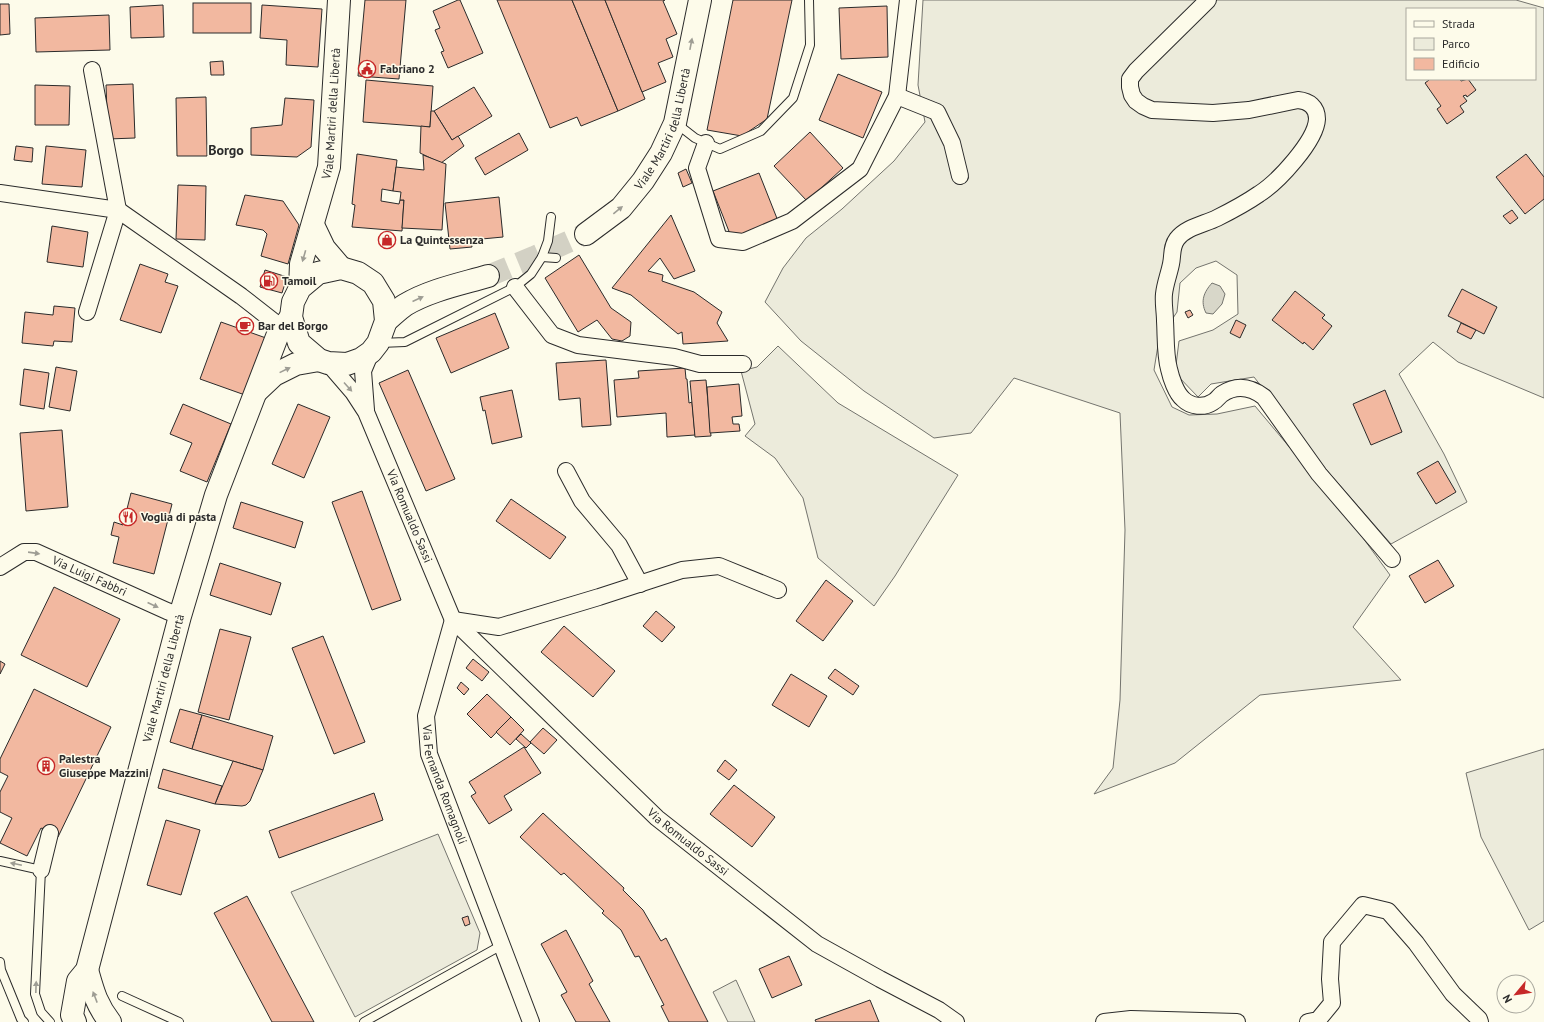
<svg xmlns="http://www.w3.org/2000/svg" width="1544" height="1022" font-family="'PT Sans',sans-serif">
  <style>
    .green { fill: #ecebdb; stroke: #74746e; fill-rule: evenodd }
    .water { fill: #d8d7c9; stroke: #74746e }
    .building { fill: #f2b8a0; stroke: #2b2b2b }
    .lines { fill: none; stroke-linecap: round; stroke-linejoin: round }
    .secondary-tunnel { stroke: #d3d1c4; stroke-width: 22; stroke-dasharray: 22 11; stroke-linecap: butt }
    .lane-casing { stroke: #2b2b2b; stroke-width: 10 }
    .street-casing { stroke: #2b2b2b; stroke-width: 18 }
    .secondary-casing { stroke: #2b2b2b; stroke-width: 24 }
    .lane { stroke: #fdfbea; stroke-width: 8 }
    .street { stroke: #fdfbea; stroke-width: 16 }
    .secondary { stroke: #fdfbea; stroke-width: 22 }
    .oneway { fill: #9e9d94 }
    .labels { text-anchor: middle; stroke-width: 3; stroke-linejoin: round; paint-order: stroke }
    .poi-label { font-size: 12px; font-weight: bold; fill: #2b2b2b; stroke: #fdfbea; text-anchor: start }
    .street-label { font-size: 12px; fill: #2b2b2b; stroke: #fdfbea }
    .quarter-label { font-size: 14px; font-weight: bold; fill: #2b2b2b; stroke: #fdfbea }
  </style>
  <rect width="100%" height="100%" fill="#fdfbea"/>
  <g class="green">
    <path d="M 923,0 L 1516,0 L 1544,8 L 1544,398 L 1458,362 L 1433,342 L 1399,374 L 1444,454 L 1467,502 L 1391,544 L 1324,467 L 1254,377 L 1211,384 L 1198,397 L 1175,373 L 1179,341 L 1213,330 L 1238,314 L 1237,275 L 1216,261 L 1196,268 L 1180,283 L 1177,312 L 1159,339 L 1154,370 L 1172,407 L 1189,415 L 1217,414 L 1255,406 L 1347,516 L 1390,575 L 1353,627 L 1401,680 L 1260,695 L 1175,763 L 1094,794 L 1113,768 L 1120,700 L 1125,530 L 1120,413 L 1014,378 L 971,433 L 934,438 L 864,391 L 801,341 L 765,302 L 783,268 L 806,238 L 842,209 L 894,161 L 925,122 L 918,85 ZM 1407,9 L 1535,9 L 1535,79 L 1407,79 Z"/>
    <path d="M 778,346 L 838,403 L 958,475 L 895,576 L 874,606 L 818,558 L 803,498 L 775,458 L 745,436 L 755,424 L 741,371 L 757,367 Z"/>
    <path d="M 1544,749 L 1544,921 L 1529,930 L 1481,837 L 1466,773 Z"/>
    <path d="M 438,834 L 480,933 L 477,950 L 355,1017 L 291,892 Z"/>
    <path d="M 736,980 L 755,1022 L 728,1022 L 713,992 Z"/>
  </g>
  <path class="water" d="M 1212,283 L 1220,286 L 1225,294 L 1222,304 L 1213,314 L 1206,313 C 1200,301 1204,292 1212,283 Z"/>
  <g class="building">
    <path d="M 365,0 L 406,0 L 399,79 L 358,76 Z"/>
    <path d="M 458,0 L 460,0 L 483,53 L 448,68 L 441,52 L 444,51 L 435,30 L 440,28 L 433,11 Z"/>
    <path d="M 497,0 L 572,0 L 618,111 L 581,126 L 577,117 L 550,128 Z"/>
    <path d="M 572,0 L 605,0 L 645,99 L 618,111 Z"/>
    <path d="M 605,0 L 665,0 L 663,1 L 677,34 L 666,39 L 673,57 L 658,63 L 666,82 L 642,92 Z"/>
    <path d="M 733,0 L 792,0 L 767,119 L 742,136 L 707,130 Z"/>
    <rect x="193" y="3" width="58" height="30"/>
    <path d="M 0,4 L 9,4 L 10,34 L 0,35 Z"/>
    <path d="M 163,5 L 164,37 L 131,38 L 130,7 Z"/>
    <path d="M 262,5 L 322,9 L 318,67 L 286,65 L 287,40 L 260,38 Z"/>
    <path d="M 887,6 L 888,57 L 841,59 L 839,8 Z"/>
    <path d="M 109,15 L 110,50 L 36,52 L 35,18 Z"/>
    <path d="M 223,61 L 224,75 L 211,75 L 210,62 Z"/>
    <path d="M 838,74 L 882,92 L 863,138 L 819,120 Z"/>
    <path d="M 1428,79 L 1460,79 L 1461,81 L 1468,79 L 1476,90 L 1467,97 L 1466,95 L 1463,96 L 1467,101 L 1460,106 L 1464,112 L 1447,124 L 1437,109 L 1441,106 L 1425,83 L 1429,80 Z"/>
    <path d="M 366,80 L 433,86 L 430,127 L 363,122 Z"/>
    <path d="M 133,84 L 135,138 L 108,139 L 106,85 Z"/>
    <path d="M 35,85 L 70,86 L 69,125 L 35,125 Z"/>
    <path d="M 474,87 L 492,116 L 452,140 L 434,111 Z"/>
    <path d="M 206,97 L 207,156 L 177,156 L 176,98 Z"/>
    <path d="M 285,98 L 314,100 L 311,147 L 297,157 L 251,155 L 251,128 L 282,125 Z"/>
    <path d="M 431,111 L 434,111 L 452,140 L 458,136 L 464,146 L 441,163 L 420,153 L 421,126 L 430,127 Z"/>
    <path d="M 810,132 L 843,168 L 807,201 L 774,166 Z"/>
    <path d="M 519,133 L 528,150 L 485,175 L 475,158 Z"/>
    <path d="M 16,146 L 33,148 L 32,162 L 14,160 Z"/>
    <path d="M 46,146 L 86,150 L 82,187 L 42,184 Z"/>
    <path d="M 357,154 L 397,160 L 393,191 L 382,189 L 381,201 L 399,204 L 400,200 L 404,200 L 402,231 L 352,227 L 355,205 L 352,204 Z"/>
    <path d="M 1526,154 L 1544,177 L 1544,199 L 1525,214 L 1496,177 Z"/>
    <path d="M 423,155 L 446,164 L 442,230 L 402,228 L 404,200 L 400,200 L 401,192 L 393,191 L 396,167 L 424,170 Z"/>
    <path d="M 686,169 L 692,183 L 683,187 L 678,173 Z"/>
    <path d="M 759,173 L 778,221 L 732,239 L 713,191 Z"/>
    <path d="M 178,185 L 206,186 L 205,240 L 176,239 Z"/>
    <path d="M 245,195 L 283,201 L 299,225 L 288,264 L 261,256 L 267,234 L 263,230 L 236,225 Z"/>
    <path d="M 499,197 L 503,237 L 471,240 L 472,247 L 450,249 L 445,203 Z"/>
    <path d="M 1512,210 L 1518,218 L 1510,224 L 1503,216 Z"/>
    <path d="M 671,215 L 695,271 L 674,279 L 660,258 L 648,271 L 663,275 L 662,281 L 694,292 L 722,312 L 717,323 L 728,341 L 683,344 L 682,332 L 678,334 L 631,295 L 612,288 Z"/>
    <path d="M 52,226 L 88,232 L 83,267 L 47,262 Z"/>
    <path d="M 579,255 L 611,308 L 631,322 L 630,336 L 622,341 L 612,339 L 597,320 L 578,332 L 545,278 Z"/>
    <path d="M 140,264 L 168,274 L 165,282 L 178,286 L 161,333 L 120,320 Z"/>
    <path d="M 265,270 L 287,277 L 282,293 L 260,287 Z"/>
    <path d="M 1462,289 L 1497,307 L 1484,334 L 1448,316 Z"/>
    <path d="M 1295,291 L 1325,315 L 1322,318 L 1332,326 L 1313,350 L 1304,342 L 1303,344 L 1272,320 Z"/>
    <path d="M 54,306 L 75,308 L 72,342 L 54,341 L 53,346 L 22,343 L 25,312 L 53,315 Z"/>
    <path d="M 1190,310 L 1193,315 L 1188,318 L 1185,312 Z"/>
    <path d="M 495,313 L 509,348 L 451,373 L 436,338 Z"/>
    <path d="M 1236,320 L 1246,325 L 1240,338 L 1230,333 Z"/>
    <path d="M 221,322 L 266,338 L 245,395 L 200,379 Z"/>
    <path d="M 1461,323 L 1476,330 L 1471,339 L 1457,332 Z"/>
    <path d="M 606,360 L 611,425 L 582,427 L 580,398 L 559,400 L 556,363 Z"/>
    <path d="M 56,367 L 77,371 L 70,411 L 49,407 Z"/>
    <path d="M 685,368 L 686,379 L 687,379 L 689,403 L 692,402 L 695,435 L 667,437 L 666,413 L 617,417 L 614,380 L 639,378 L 638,371 Z"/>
    <path d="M 24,369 L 49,373 L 44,409 L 20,405 Z"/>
    <path d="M 408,370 L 455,479 L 426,491 L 379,383 Z"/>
    <path d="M 706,380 L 711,436 L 695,437 L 690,381 Z"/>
    <path d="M 739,384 L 742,416 L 732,417 L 733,424 L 739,424 L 740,431 L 710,433 L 707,387 Z"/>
    <path d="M 512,390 L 522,437 L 492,444 L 485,410 L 483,411 L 480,397 Z"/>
    <path d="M 1385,390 L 1402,432 L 1371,445 L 1353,404 Z"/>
    <path d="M 183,404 L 231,424 L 207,482 L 180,471 L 192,443 L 170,434 Z"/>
    <path d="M 298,404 L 330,417 L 304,478 L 272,464 Z"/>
    <path d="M 62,430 L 68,507 L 26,511 L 20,433 Z"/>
    <path d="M 1438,461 L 1456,492 L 1436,504 L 1417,473 Z"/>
    <path d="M 362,491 L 401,600 L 372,610 L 332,502 Z"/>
    <path d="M 131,493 L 172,504 L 154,574 L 113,563 L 119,537 L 111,535 L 114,522 L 123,525 Z"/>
    <path d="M 511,499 L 566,537 L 550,559 L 496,521 Z"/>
    <path d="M 241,502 L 303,522 L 295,548 L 233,528 Z"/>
    <path d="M 1438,560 L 1454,586 L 1425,603 L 1409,576 Z"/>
    <path d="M 220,563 L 281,583 L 271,615 L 210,595 Z"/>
    <path d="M 826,580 L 853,601 L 823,641 L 796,621 Z"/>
    <path d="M 54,587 L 120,619 L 87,687 L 21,655 Z"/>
    <path d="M 656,611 L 675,627 L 662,642 L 643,626 Z"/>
    <path d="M 564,626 L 615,671 L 593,697 L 541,652 Z"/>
    <path d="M 220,629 L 251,637 L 229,720 L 198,712 Z"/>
    <path d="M 323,636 L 365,742 L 334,754 L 292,648 Z"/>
    <path d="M 473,659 L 489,672 L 482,681 L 466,668 Z"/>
    <path d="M 0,661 L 5,664 L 0,674 Z"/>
    <path d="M 835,669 L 859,686 L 853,695 L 828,678 Z"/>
    <path d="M 791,674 L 827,696 L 809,727 L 772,705 Z"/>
    <path d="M 461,682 L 469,689 L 464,695 L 457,688 Z"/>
    <path d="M 34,689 L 111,727 L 58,837 L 41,828 L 27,856 L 0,843 L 12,818 L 0,812 L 0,792 L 8,776 L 0,772 L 0,759 Z"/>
    <path d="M 487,694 L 511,717 L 491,738 L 467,714 Z"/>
    <path d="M 180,709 L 202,715 L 192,749 L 170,742 Z"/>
    <path d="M 202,715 L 273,736 L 263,770 L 192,749 Z"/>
    <path d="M 511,717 L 524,730 L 510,745 L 496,732 Z"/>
    <path d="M 543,728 L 557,740 L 544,754 L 530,742 Z"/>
    <path d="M 521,734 L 531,743 L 526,748 L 516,739 Z"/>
    <path d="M 524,747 L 541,773 L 504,796 L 512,810 L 489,824 L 471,796 L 476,793 L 469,782 Z"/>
    <path d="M 725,760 L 737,770 L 729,780 L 717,771 Z"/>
    <path d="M 233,761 L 263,770 L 250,801 L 246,805 L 242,806 L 215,804 Z"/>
    <path d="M 163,769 L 222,786 L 215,804 L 158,788 Z"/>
    <path d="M 734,785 L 775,817 L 752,847 L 710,814 Z"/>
    <path d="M 374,793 L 383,820 L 279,858 L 269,831 Z"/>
    <path d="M 543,813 L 624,888 L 623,890 L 643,910 L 661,941 L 666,938 L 708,1022 L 669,1022 L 661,1006 L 664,1005 L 639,956 L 635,957 L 621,930 L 602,913 L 604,911 L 564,873 L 561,875 L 520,837 Z"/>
    <path d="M 166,820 L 200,830 L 181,895 L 147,885 Z"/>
    <path d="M 247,896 L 314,1022 L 272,1022 L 214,913 Z"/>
    <path d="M 468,916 L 470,924 L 465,926 L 462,918 Z"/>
    <path d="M 566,930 L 593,981 L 589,984 L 610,1022 L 576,1022 L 561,995 L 567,992 L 541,944 Z"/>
    <path d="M 789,956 L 802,985 L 772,998 L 759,969 Z"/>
    <path d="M 870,1000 L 879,1022 L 816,1022 L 815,1020 Z"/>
  </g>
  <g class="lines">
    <path class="secondary-tunnel" d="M 488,276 L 534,257 L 586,234"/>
    <defs>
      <g id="lane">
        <path d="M 677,124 L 695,138 L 720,149 L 761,131 L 793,98 L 810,45 L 809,0"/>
        <path d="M 542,257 L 556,258"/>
        <path d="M 380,343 L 405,342 L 515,287 L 531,274 L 542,257 L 548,241 L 551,217"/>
        <path d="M 0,861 L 41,870 L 35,994 L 41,1012 L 50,1022"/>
        <path d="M 0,962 L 1,970 L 21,1019 L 24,1022"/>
        <path d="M 122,996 L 179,1022"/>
        <path d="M 364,1022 L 502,945"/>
      </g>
      <g id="street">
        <path d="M 1208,0 L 1136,71 L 1130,79 L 1130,87 L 1132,95 L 1136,101 L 1143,106 L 1152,110 L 1213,113 L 1249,110 L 1298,100 C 1309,101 1317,107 1317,119 C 1316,141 1278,182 1259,194 C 1246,203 1231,211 1217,218 C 1205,224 1186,227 1177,239 C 1171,247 1173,255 1171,264 C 1169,274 1165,284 1164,294 C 1163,303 1165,312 1165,321 C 1166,337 1165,354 1169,369 C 1171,378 1176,393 1183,399 C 1191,407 1204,408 1213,402 C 1217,400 1219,396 1222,394 C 1237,384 1251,387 1264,397 L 1319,474 L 1392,559"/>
        <path d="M 897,96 L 937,112 L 952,143 L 960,176"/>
        <path d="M 706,143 L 697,168 L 719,239 L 743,242 L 792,221 L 860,169 L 897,96 L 908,0"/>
        <path d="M 0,193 L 118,210 L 241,296 L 282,328"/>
        <path d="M 515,287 L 552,335 L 578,345 L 674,357 L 700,364 L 743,364"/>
        <path d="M 87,312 L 118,210 L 92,70"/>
        <path id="s1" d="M 328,363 L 353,392 L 366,412 L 453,620 L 657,818 L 817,944 L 880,979 L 939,1010 L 956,1022"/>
        <path d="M 366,410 L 363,371 L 371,352"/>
        <path d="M 566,471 L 582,501 L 619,545 L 640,584"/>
        <path id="s2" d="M 0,567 L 24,552 L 36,552 L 167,611 L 180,616"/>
        <path id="s3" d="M 453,620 L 426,716 L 429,754 L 531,1022"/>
        <path d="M 453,620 L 499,627 L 599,597 L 682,570 L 719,566 L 778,590"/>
        <path d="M 41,870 L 50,833"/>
        <path d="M 1104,1022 L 1131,1019 L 1237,1022"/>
        <path d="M 1308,1022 L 1318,1020 L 1332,1003 L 1330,979 L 1332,942 L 1363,905 L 1388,911 L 1416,943 L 1453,994 L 1479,1019 L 1480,1022"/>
      </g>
      <g id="secondary">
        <path d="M 313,225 L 324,248 L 341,268"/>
        <path id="s4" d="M 586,234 L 621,208 L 643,181 L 661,153 L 675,123 L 700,0"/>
        <path id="s5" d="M 300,288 L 318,273 L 341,268 L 358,273 L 373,283 L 384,301 L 386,321 L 378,343 L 371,352 L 361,359 L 347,364 L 328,363 L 319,360 L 299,343 L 291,317 L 293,302 L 300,288 L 301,264 L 329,167 L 339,0"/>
        <path d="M 386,321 C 392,316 399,309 405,305 C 430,290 461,284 488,276"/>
        <path d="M 257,391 L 274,375 L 296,364 L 319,360"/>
        <path d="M 87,970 C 93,991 96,1004 110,1022"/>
        <path id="s6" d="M 75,1022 L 72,1015 L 78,981 L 87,970 L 180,616 L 216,495 L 278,334 L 291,317"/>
      </g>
    </defs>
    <use href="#lane" class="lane-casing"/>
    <use href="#street" class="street-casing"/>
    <use href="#secondary" class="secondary-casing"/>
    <use href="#lane" class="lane"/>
    <use href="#street" class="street"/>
    <use href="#secondary" class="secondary"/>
  </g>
  <defs><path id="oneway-solid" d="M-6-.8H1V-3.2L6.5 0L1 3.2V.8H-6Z"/></defs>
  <g class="oneway">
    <use href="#oneway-solid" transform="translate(691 44) rotate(-79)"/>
    <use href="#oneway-solid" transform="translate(618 210) rotate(-39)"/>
    <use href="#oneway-solid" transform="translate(304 256) rotate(106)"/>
    <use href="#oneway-solid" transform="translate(418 299) rotate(-24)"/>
    <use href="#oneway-solid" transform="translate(285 370) rotate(-26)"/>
    <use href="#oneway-solid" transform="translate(348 387) rotate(48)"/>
    <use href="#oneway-solid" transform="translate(34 553) rotate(8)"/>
    <use href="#oneway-solid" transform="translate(153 605) rotate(25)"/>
    <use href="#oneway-solid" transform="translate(16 864) rotate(-168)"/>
    <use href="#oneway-solid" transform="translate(36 987) rotate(-88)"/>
    <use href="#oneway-solid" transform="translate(95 997) rotate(-111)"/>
  </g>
  <defs>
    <symbol id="civic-ring" viewBox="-11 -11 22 22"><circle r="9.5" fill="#fdfbea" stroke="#c62828" stroke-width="1.5"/><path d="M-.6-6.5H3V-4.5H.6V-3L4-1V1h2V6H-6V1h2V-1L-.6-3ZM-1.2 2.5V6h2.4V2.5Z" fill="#c62828"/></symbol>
    <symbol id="shop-ring" viewBox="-11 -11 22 22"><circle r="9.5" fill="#fdfbea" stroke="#c62828" stroke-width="1.5"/><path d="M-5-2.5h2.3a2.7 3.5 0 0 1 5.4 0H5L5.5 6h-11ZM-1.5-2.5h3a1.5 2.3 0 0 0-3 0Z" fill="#c62828"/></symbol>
    <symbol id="fuel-ring" viewBox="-11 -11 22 22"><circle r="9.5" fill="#fdfbea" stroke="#c62828" stroke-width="1.5"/><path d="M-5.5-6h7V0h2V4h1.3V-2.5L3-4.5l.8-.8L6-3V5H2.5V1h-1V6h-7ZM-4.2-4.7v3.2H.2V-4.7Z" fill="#c62828"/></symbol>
    <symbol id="cafe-ring" viewBox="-11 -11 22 22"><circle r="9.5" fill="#fdfbea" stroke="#c62828" stroke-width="1.5"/><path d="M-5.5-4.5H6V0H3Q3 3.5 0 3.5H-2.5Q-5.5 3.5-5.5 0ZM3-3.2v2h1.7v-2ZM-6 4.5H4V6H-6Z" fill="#c62828"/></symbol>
    <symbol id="restaurant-ring" viewBox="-11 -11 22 22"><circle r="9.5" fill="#fdfbea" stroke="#c62828" stroke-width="1.5"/><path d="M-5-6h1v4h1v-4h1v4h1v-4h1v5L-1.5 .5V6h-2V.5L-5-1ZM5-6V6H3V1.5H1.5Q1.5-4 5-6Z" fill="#c62828"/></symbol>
    <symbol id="building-ring" viewBox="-11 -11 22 22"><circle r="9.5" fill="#fdfbea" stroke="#c62828" stroke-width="1.5"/><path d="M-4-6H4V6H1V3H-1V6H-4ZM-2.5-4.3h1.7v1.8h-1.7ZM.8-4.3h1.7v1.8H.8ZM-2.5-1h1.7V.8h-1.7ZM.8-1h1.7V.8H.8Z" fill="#c62828"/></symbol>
  </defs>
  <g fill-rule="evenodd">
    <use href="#civic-ring" x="357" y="59" width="20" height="20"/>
    <use href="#shop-ring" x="377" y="230" width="20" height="20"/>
    <use href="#fuel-ring" x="259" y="271" width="20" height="20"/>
    <use href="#cafe-ring" x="235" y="316" width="20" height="20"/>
    <use href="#restaurant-ring" x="118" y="507" width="20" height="20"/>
    <use href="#building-ring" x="36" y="756" width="20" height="20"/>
  </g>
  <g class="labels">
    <g class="poi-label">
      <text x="380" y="73">Fabriano 2</text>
      <text x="400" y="244">La Quintessenza</text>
      <text x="282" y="285">Tamoil</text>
      <text x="258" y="330">Bar del Borgo</text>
      <text x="141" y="521">Voglia di pasta</text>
      <text x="59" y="763">Palestra<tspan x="59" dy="14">Giuseppe Mazzini</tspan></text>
    </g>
    <g class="street-label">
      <text dy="4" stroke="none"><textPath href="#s5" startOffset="477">Viale Martiri della Libertà</textPath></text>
      <text dy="4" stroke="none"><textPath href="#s4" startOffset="135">Viale Martiri della Libertà</textPath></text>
      <text dy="4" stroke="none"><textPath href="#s1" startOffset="175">Via Romualdo Sassi</textPath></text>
      <text dy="4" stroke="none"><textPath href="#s2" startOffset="99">Via Luigi Fabbri</textPath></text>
      <text dy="4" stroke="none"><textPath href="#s6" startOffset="358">Viale Martiri della Libertà</textPath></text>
      <text dy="4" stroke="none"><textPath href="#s3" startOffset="171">Via Fernanda Romagnoli</textPath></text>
      <text dy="4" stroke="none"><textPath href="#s1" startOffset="611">Via Romualdo Sassi</textPath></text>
    </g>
    <g class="quarter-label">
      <text x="226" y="155">Borgo</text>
    </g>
  </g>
  <rect x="1406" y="8" width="130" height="72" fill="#fdfbea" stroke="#a9a89e"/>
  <rect x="1414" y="21" width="20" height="6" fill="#fdfbea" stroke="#a9a89e"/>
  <text x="1442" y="28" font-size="12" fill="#2b2b2b">Strada</text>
  <rect x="1414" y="38" width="20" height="12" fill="#ecebdb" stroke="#a9a89e"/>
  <text x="1442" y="48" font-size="12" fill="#2b2b2b">Parco</text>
  <rect x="1414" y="58" width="20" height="12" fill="#f2b8a0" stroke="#a9a89e"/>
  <text x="1442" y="68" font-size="12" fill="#2b2b2b">Edificio</text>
  <g transform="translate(1516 994) rotate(241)"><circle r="19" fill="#fdfbea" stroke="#a9a89e"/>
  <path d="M0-3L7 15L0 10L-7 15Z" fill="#c62828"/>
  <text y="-6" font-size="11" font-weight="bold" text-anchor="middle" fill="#2b2b2b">N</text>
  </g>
</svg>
